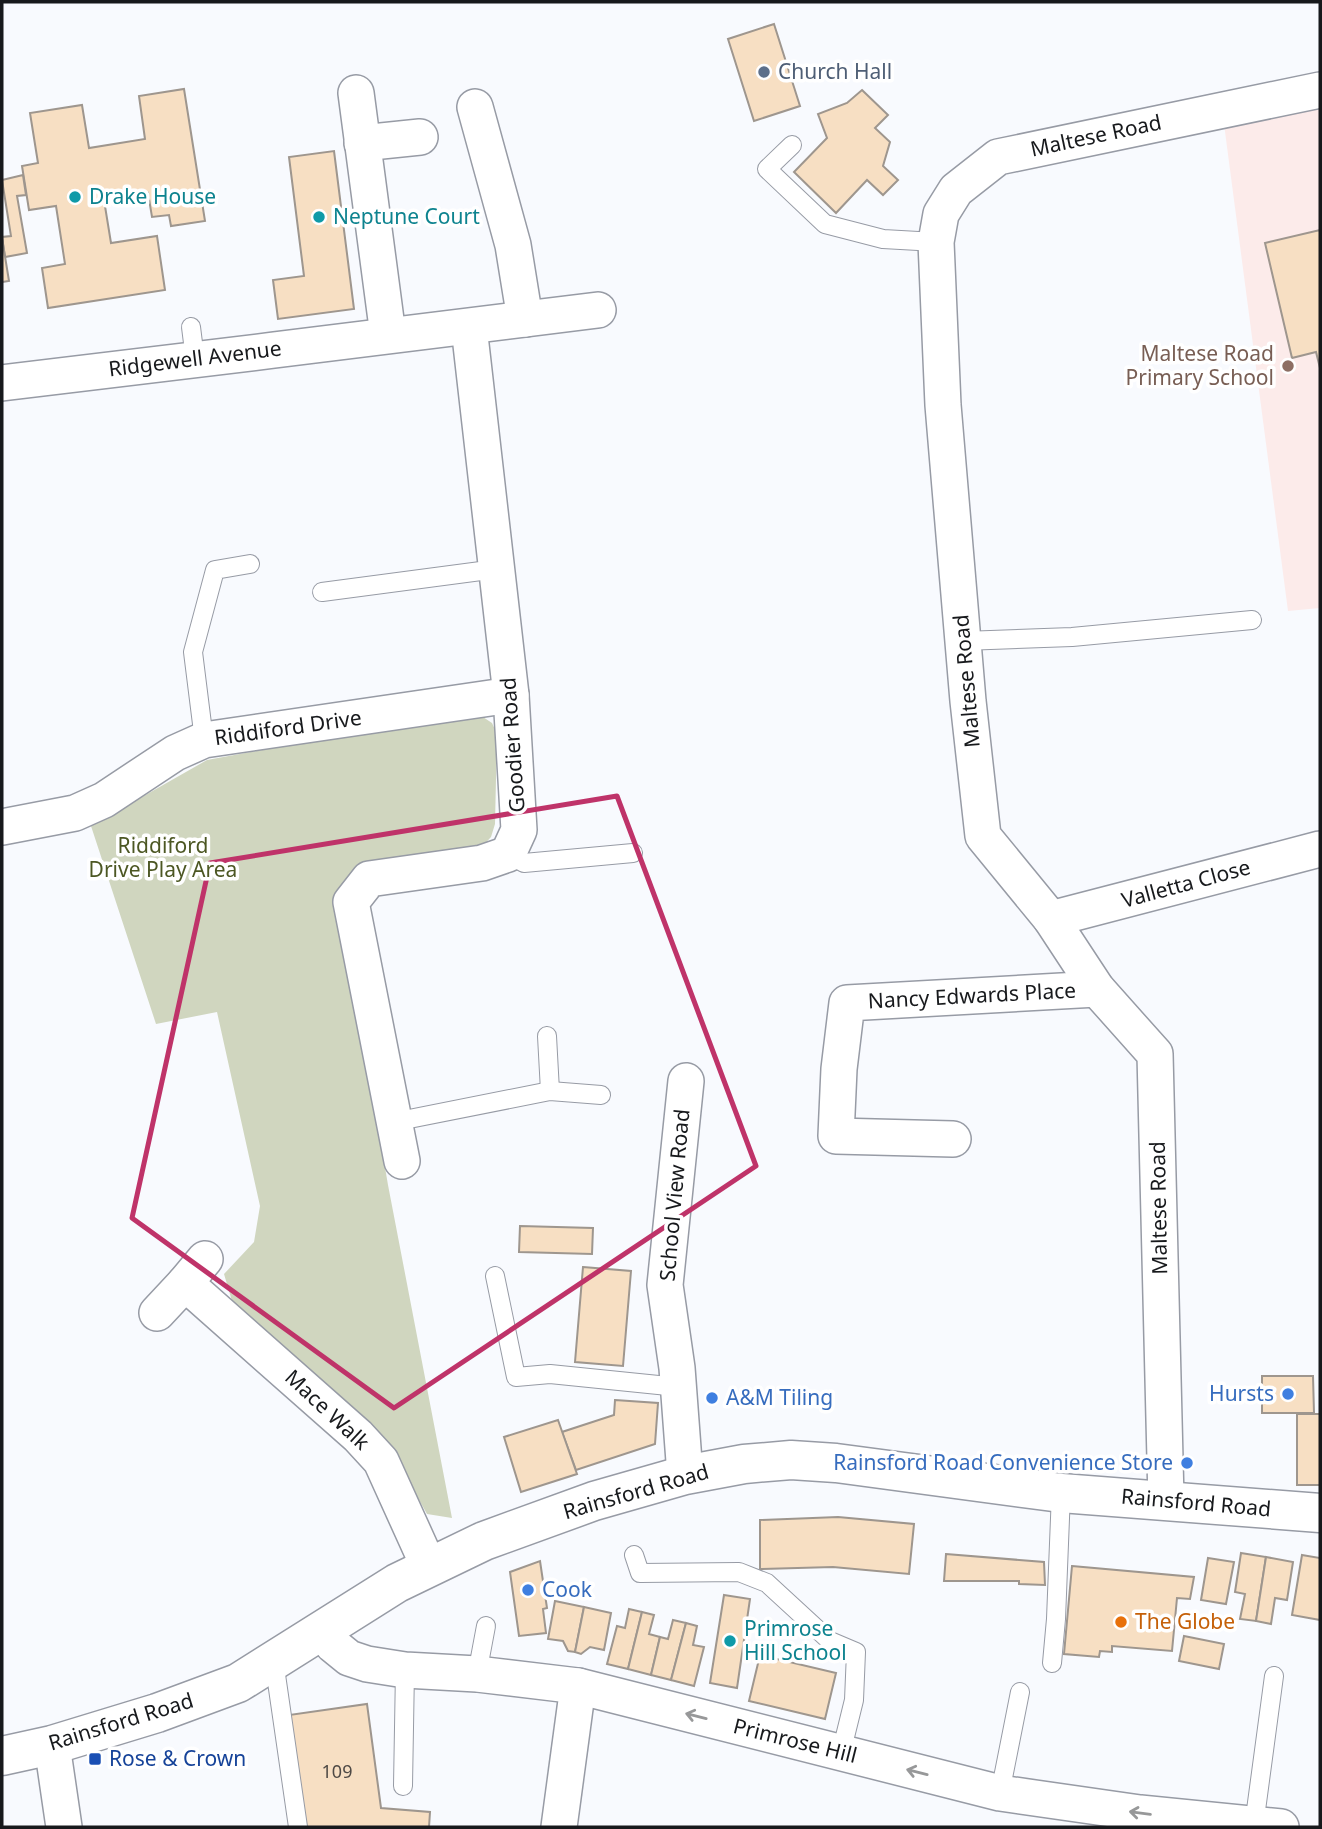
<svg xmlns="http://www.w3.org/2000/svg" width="1322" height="1829" font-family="'Noto Sans',sans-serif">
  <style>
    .education { fill: #fcebea }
    .green { fill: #d0d6bf }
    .building { fill: #f7dfc3; stroke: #9e968e; stroke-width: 2 }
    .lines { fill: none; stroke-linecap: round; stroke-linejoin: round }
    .lane-casing { stroke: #979ba5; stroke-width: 20 }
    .street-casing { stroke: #979ba5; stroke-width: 38 }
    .primary-casing { stroke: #979ba5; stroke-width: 41 }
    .lane { stroke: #fff; stroke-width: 18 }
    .street { stroke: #fff; stroke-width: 35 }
    .primary { stroke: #fff; stroke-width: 38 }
    .oneway { stroke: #979899 }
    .marked { fill: none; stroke: #bf3369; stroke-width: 5; stroke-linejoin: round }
    .service-dot { fill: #5c6f8a; stroke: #fff; stroke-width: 2.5 }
    .culture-dot { fill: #0f9aa8; stroke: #fff; stroke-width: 2.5 }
    .education-dot { fill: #8d6e63; stroke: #fff; stroke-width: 2.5 }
    .shop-dot { fill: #3f7fe0; stroke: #fff; stroke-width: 2.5 }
    .food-dot { fill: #e8710a; stroke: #fff; stroke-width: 2.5 }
    .transit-dot { fill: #1a4fb4; stroke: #fff; stroke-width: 2.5 }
    .labels { text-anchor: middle; stroke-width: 7; stroke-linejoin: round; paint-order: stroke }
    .number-label { font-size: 18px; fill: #4f4a46 }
    .service-label { font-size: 21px; fill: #4e5e75; stroke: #fff; text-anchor: start }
    .street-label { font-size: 21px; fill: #17191c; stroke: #fff }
    .culture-label { font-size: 21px; fill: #0d838f; stroke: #fff; text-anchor: start }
    .education-label { font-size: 21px; fill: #785e54; stroke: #fff; text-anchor: end }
    .park-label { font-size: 21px; fill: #4c5723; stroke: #fff }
    .shop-label { font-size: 21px; fill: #366cbe; stroke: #fff; text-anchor: end }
    .food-label { font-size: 21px; fill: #c56008; stroke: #fff; text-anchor: start }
    .transit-label { font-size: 21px; fill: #164399; stroke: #fff; text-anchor: start }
  </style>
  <rect width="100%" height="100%" fill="#f8fafe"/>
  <path class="education" d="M 1320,105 L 1320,608 L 1288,611 L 1224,124 Z"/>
  <path class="green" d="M 483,717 L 492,723 L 497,734 L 495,824 L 491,837 L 481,848 L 340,901 L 388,1185 L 452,1518 L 427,1514 L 388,1445 L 232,1301 L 224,1274 L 254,1242 L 260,1206 L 217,1012 L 156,1024 L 91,826 L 207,760 L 306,742 Z"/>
  <g class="building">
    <path d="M 774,24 L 800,106 L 754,121 L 728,39 Z"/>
    <path d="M 184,89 L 205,221 L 171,226 L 169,215 L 152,217 L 148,193 L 104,200 L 111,243 L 157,236 L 165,290 L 48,308 L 42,268 L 65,264 L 56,206 L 29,210 L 22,166 L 38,163 L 30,113 L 82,105 L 89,148 L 145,139 L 139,96 Z"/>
    <path d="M 862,90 L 888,115 L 875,128 L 890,142 L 883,166 L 898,180 L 883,195 L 867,180 L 836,213 L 794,172 L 827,138 L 818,114 L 847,103 Z"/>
    <path d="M 334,151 L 354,309 L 278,319 L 273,280 L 304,276 L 289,157 Z"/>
    <path d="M 23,175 L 26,195 L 17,196 L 27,253 L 5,257 L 2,237 L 11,236 L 2,180 Z"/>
    <path d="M 1320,230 L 1320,368 L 1316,352 L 1292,358 L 1265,243 Z"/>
    <path d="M 2,238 L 9,281 L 2,282 Z"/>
    <path d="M 520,1226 L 593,1228 L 592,1254 L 519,1252 Z"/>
    <path d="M 583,1267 L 631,1271 L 623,1366 L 575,1362 Z"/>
    <path d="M 1262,1376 L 1313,1376 L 1314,1413 L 1262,1413 Z"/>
    <path d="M 615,1400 L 658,1403 L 655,1444 L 576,1470 L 562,1432 L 614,1415 Z"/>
    <rect x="1297" y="1414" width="23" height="71"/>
    <path d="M 558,1420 L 577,1474 L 521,1492 L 504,1437 Z"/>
    <path d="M 838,1517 L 914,1524 L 909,1574 L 833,1567 L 760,1569 L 760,1520 Z"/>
    <path d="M 1241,1553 L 1266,1557 L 1256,1621 L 1240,1619 L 1245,1594 L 1235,1592 Z"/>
    <path d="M 946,1554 L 1044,1562 L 1045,1585 L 1019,1584 L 1019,1581 L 944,1581 Z"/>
    <path d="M 1302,1555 L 1320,1558 L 1320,1620 L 1292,1615 Z"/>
    <path d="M 1266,1557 L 1293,1562 L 1287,1600 L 1275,1598 L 1271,1624 L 1256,1621 Z"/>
    <path d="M 1208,1558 L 1234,1562 L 1226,1604 L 1201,1600 Z"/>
    <path d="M 540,1561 L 547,1608 L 543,1609 L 546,1633 L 519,1636 L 510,1572 Z"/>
    <path d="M 1072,1566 L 1194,1577 L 1190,1599 L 1177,1598 L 1172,1651 L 1112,1646 L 1112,1652 L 1100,1651 L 1099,1657 L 1064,1654 Z"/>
    <path d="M 724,1595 L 750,1599 L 737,1688 L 710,1683 Z"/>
    <path d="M 555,1601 L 584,1607 L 575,1652 L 568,1651 L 563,1641 L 548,1639 Z"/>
    <path d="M 584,1607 L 611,1613 L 604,1650 L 590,1647 L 581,1654 L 575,1652 Z"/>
    <path d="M 629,1609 L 642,1612 L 628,1669 L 607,1664 L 617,1626 L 625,1628 Z"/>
    <path d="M 642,1612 L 654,1615 L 649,1634 L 660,1637 L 651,1675 L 628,1669 Z"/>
    <path d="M 673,1620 L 686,1623 L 671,1680 L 651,1675 L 660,1637 L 668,1639 Z"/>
    <path d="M 686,1623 L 697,1626 L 693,1645 L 704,1647 L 694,1686 L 671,1680 Z"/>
    <path d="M 1184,1636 L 1224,1644 L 1219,1669 L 1179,1661 Z"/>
    <path d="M 760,1655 L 836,1673 L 825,1719 L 749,1701 Z"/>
    <path d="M 367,1704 L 381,1808 L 430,1812 L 429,1827 L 304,1827 L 289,1715 Z"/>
  </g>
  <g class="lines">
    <defs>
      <g id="lane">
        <path d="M 792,145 L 767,169 L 825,224 L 883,239 L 936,242"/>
        <path d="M 191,327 L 195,359"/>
        <path d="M 322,592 L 496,569"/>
        <path d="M 963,641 L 1072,637 L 1252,620"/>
        <path d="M 204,740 L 193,652 L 215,570 L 250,564"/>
        <path d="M 508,854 L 524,863 L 633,853"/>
        <path d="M 547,1036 L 550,1091"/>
        <path d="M 394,1122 L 550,1091 L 601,1095"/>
        <path d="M 495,1276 L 516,1377 L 550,1374 L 678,1387"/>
        <path d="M 634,1555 L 640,1573 L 739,1572 L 767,1583 L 830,1641 L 856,1652 L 854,1700 L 841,1753"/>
        <path d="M 274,1661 L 298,1827"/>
        <path d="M 1052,1663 L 1056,1619 L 1061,1493"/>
        <path d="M 477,1674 L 486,1626"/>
        <path d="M 403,1786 L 405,1670"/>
        <path d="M 1000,1793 L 1020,1692"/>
        <path d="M 1254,1825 L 1274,1676"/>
      </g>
      <g id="street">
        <path d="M 356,93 L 388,335"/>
        <path d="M 475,107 L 513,245 L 525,319"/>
        <path d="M 362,143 L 420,137"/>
        <path d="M 2,383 C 201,360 399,334 598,310"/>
        <path d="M 2,827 L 75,813 L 104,800 L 175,753 L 204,740 L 511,695"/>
        <path d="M 1051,919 L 1320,849"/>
        <path d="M 953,1139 L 836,1136 L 839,1069 L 847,1003 L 1097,989"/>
        <path d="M 402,1161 L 351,902 L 369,879 L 482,863 L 508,854 L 519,830 L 511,695 L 469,327"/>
        <path d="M 205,1259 L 185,1283 L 358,1436 L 381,1461 L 429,1567"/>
        <path d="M 157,1313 L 185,1283"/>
        <path d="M 685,1475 L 677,1368 L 665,1285 L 686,1081"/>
        <path d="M 1166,1500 L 1155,1054 L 1097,989 L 1051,919 L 983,836 L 968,701 L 943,405 L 936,242 L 941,214 L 956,190 L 998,157 L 1320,90"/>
        <path d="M 321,1630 L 333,1645 L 349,1658 L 367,1664 L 405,1670 L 477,1674 L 578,1686 L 1000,1793 L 1140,1813 L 1281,1827"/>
        <path d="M 52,1745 L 64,1827"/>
        <path d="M 559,1827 L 578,1686"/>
      </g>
      <path id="primary" d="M 2,1756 L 52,1745 L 157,1713 L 238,1683 L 397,1583 L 484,1541 L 594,1501 L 685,1475 L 744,1464 L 791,1460 L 836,1463 L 1061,1493 L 1320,1513"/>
    </defs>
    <use href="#lane" class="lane-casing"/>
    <use href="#street" class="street-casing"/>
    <use href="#primary" class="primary-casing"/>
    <use href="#lane" class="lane"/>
    <use href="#street" class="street"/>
    <use href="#primary" class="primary"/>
  </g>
  <defs><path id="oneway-shaft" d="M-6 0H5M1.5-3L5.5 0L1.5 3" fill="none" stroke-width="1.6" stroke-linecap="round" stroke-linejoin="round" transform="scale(1.75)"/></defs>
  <g class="oneway">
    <use href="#oneway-shaft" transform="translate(696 1716) rotate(-166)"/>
    <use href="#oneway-shaft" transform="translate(917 1772) rotate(-166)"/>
    <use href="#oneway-shaft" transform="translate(1140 1813) rotate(-173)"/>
  </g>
  <path class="marked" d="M 617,796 L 756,1166 L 394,1408 L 132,1218 L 210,863 Z"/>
  <circle class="service-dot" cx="764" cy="72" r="7"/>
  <g class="culture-dot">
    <circle cx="75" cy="197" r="7"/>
    <circle cx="319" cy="217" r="7"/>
    <circle cx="730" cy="1641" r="7"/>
  </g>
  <circle class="education-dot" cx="1288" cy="366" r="7"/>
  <g class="shop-dot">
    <circle cx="1288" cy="1394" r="7"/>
    <circle cx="712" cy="1398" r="7"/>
    <circle cx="1187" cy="1463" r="7"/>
    <circle cx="528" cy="1590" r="7"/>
  </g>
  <circle class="food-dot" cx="1121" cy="1622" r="7"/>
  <rect class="transit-dot" x="88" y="1752" width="14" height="14" rx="3.5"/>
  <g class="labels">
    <g class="number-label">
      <text x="337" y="1778">109</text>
    </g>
    <g class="service-label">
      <text x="778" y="79">Church Hall</text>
    </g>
    <g class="street-label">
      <text transform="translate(1096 136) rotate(-12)" y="7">Maltese Road</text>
      <text transform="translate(195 359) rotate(-7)" y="7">Ridgewell Avenue</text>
      <text transform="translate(967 681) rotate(-95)" y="7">Maltese Road</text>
      <text transform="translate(288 728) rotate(-8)" y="7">Riddiford Drive</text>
      <text transform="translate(513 745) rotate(-94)" y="7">Goodier Road</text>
      <text transform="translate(1186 884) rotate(-15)" y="7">Valletta Close</text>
      <text transform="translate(972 996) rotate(-3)" y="7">Nancy Edwards Place</text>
      <text transform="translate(675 1195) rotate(-85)" y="7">School View Road</text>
      <text transform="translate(1159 1208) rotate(-91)" y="7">Maltese Road</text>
      <text transform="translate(327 1410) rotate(43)" y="7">Mace Walk</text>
      <text transform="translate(636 1492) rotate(-16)" y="7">Rainsford Road</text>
      <text transform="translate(1196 1503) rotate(5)" y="7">Rainsford Road</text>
      <text transform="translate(121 1722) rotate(-17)" y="7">Rainsford Road</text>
      <text transform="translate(795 1741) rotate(14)" y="7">Primrose Hill</text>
    </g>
    <g class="culture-label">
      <text x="89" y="204">Drake House</text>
      <text x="333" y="224">Neptune Court</text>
      <text x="744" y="1636">Primrose<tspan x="744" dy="24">Hill School</tspan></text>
    </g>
    <g class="education-label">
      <text x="1274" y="361">Maltese Road<tspan x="1274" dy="24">Primary School</tspan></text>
    </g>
    <g class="park-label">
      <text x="163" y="853">Riddiford<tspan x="163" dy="24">Drive Play Area</tspan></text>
    </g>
    <g class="shop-label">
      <text x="1274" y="1401">Hursts</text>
      <text x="726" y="1405" text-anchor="start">A&amp;M Tiling</text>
      <text x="1173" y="1470">Rainsford Road Convenience Store</text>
      <text x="542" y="1597" text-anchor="start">Cook</text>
    </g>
    <g class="food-label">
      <text x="1135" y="1629">The Globe</text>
    </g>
    <g class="transit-label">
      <text x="109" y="1766">Rose &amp; Crown</text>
    </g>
  </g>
  <rect width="1322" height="1829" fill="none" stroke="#17191c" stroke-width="7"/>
</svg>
